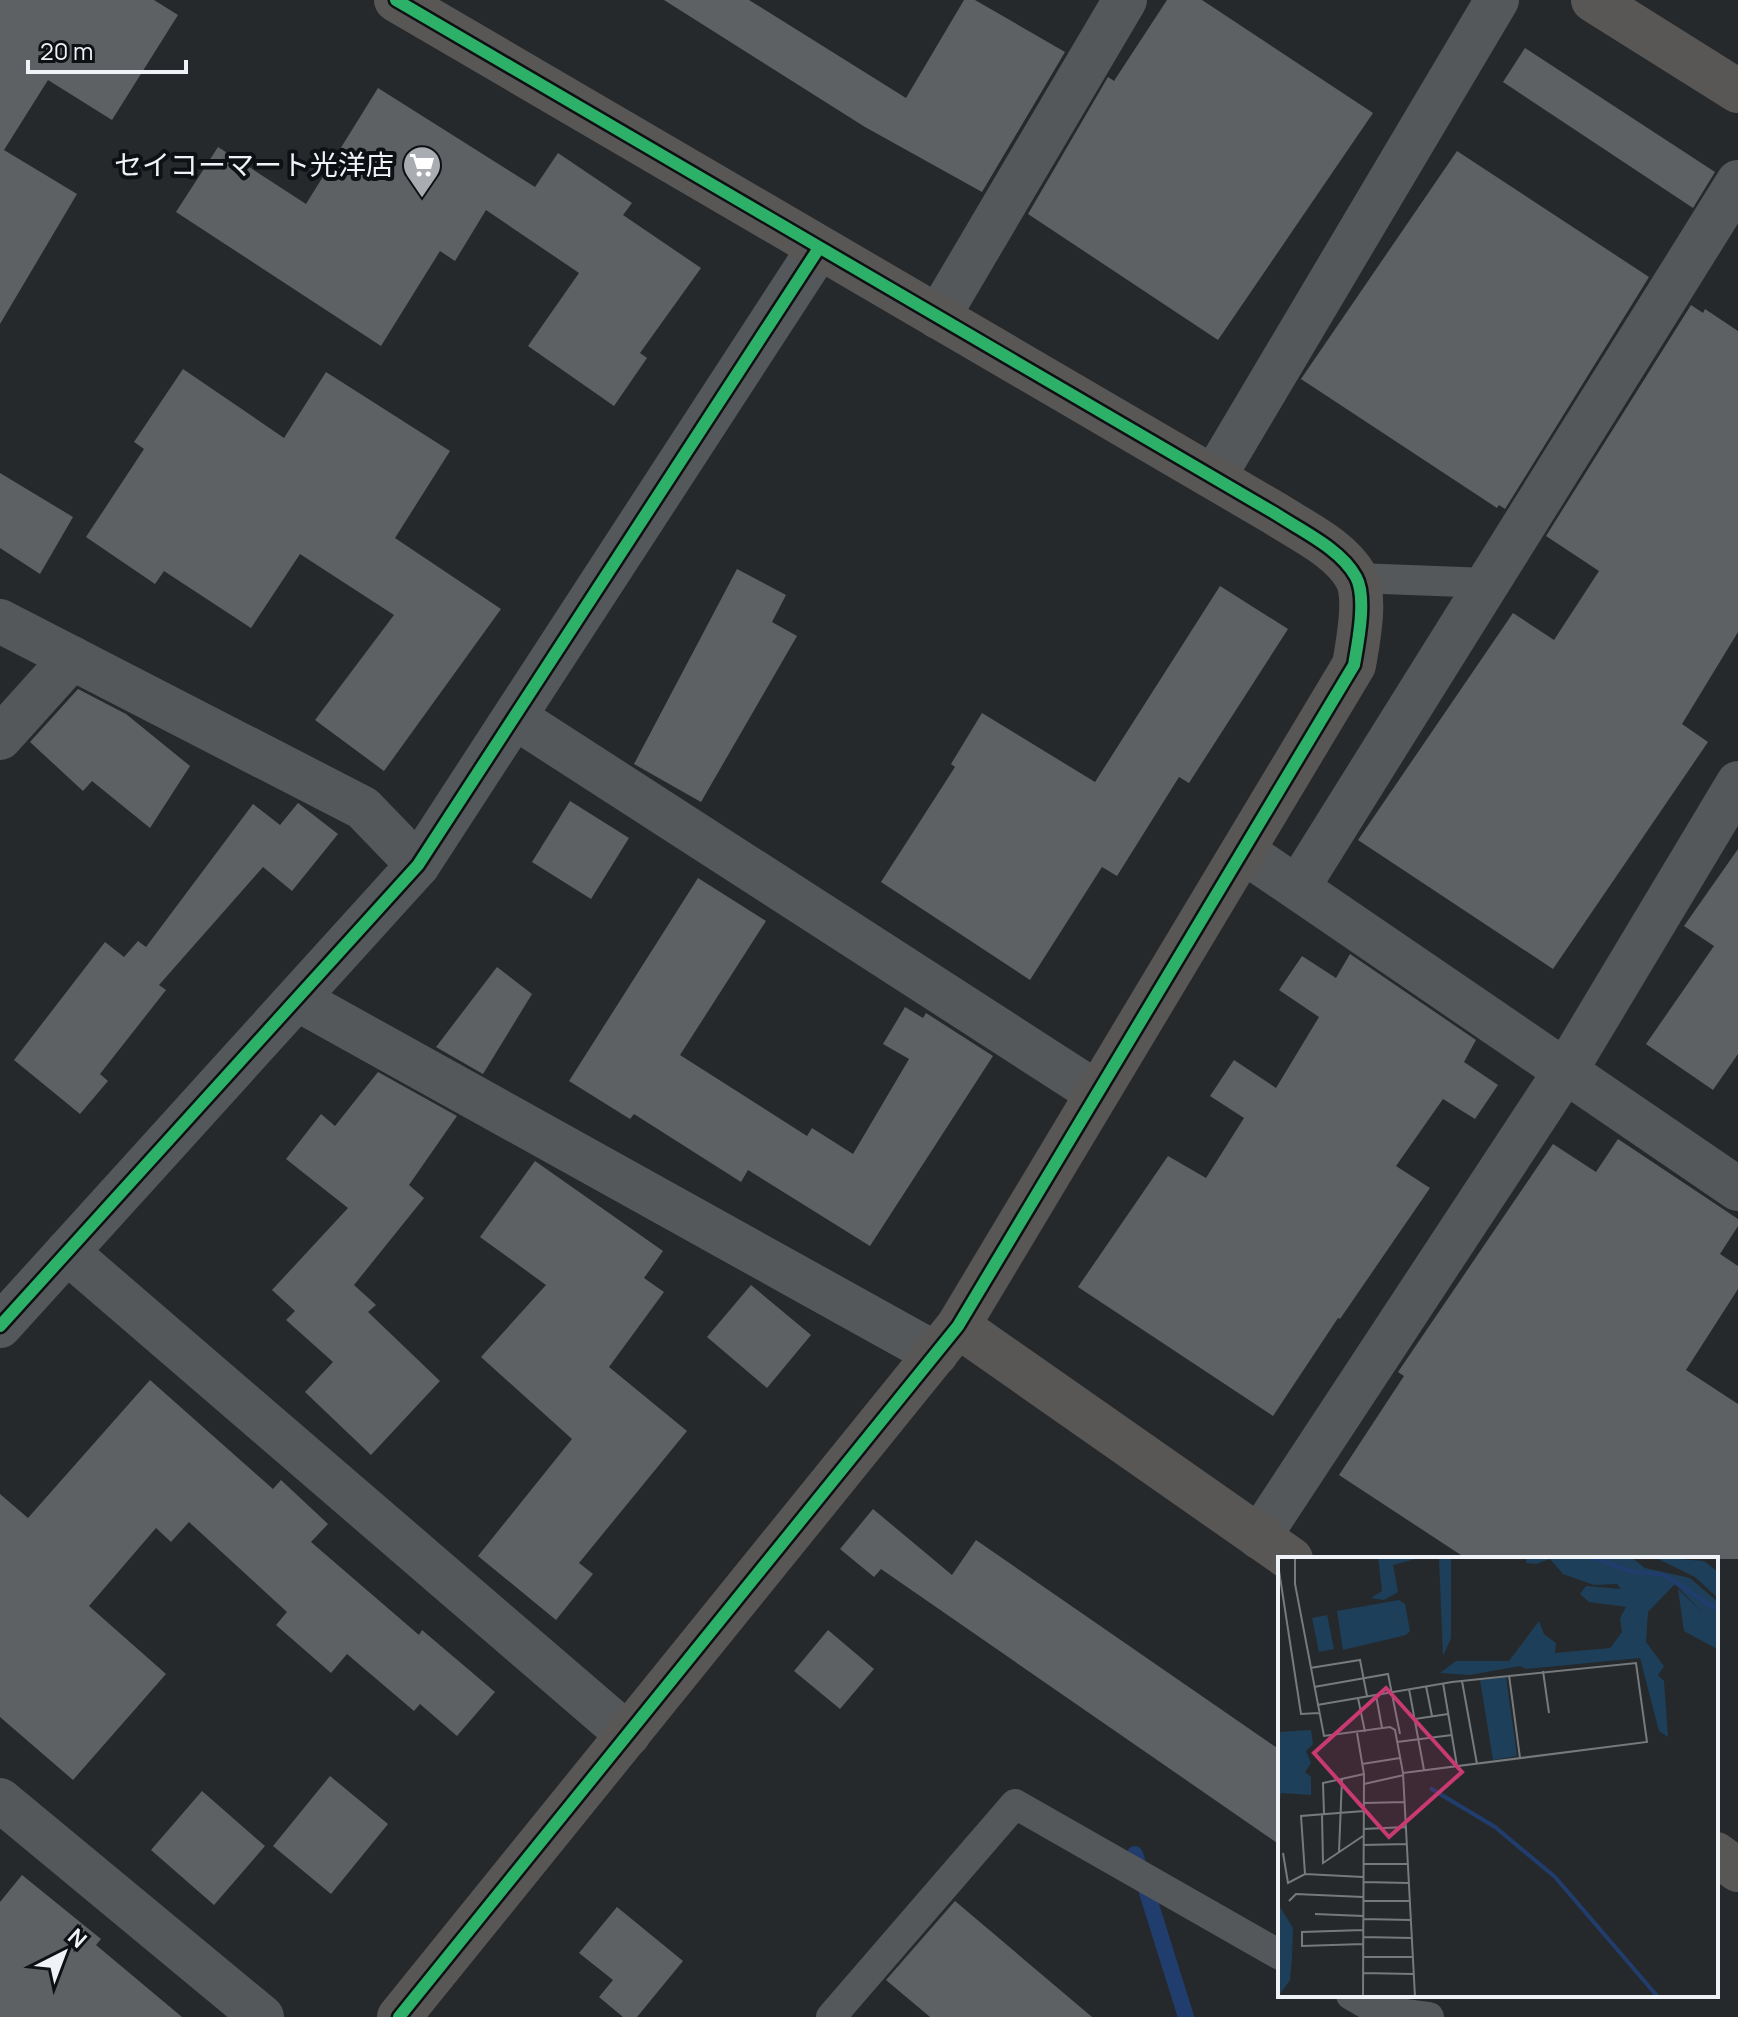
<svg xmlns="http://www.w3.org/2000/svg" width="1738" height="2017" font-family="Manrope,'Noto Sans JP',sans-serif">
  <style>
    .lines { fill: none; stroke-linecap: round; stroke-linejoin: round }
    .stream { stroke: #213d6d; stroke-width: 16 }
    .building { fill: #5e6163 }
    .lane { stroke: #55585a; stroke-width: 30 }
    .street { stroke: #55585a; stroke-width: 44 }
    .secondary { stroke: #585756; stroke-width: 44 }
    .cycleway-casing { stroke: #0e1114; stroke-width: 17 }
    .cycleway { stroke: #2db169; stroke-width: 12 }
    .labels { text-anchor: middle; stroke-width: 8; stroke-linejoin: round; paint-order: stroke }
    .poi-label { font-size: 28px; fill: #eff3f7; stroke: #0e1114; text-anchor: end }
    .inset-river { fill: none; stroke: #213d6d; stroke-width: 4 }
    .inset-road { fill: none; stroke: #767a7d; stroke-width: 2 }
    .view { fill: #c93972; fill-opacity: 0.15; stroke: #c93972; stroke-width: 4 }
    .inset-edge { fill: none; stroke: #eff3f7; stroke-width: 4 }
  </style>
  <rect width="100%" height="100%" fill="#26292b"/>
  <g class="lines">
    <path class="stream" d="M 1135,1854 L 1186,2017"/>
  </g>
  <g class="building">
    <path d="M 0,0 L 154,0 L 178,15 L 112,120 L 48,80 L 4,150 L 77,194 L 0,324 Z"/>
    <path d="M 664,0 L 749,0 L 906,98 L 964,0 L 975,0 L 1065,52 L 982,192 L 865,127 Z"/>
    <path d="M 1167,0 L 1202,0 L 1373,113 L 1218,340 L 1028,214 L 1108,77 L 1114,81 Z"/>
    <path d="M 1525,48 L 1715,172 L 1693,208 L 1503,82 Z"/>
    <path d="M 378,88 L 535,187 L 558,153 L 632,203 L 623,215 L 701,268 L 640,353 L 647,358 L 614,406 L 528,346 L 579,273 L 486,210 L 455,261 L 440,251 L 381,346 L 176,212 L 218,147 L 306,204 Z"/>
    <path d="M 1457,151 L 1649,277 L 1505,509 L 1499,505 L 1497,508 L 1301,379 Z"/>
    <path d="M 1691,305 L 1703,313 L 1705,309 L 1738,331 L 1738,632 L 1682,724 L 1708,742 L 1553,969 L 1358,840 L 1513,613 L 1554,640 L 1599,571 L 1546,536 Z"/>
    <path d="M 183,369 L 284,438 L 326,372 L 450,451 L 395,538 L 501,609 L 384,771 L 315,720 L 394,615 L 300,554 L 251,628 L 164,571 L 155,584 L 86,537 L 144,449 L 134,442 Z"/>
    <path d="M 0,473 L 73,517 L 40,574 L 0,548 Z"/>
    <path d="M 737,569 L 786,595 L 772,622 L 797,636 L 701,802 L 634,764 Z"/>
    <path d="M 1220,586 L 1288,629 L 1189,783 L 1179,777 L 1117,876 L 1102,867 L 1030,980 L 881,882 L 955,767 L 951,764 L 982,713 L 1095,782 Z"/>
    <path d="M 78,689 L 126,714 L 190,766 L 150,828 L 92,781 L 83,791 L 30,742 Z"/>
    <path d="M 570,801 L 629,838 L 591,899 L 532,862 Z"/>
    <path d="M 298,803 L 338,834 L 292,891 L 263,867 L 159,985 L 166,990 L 100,1074 L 108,1081 L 80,1114 L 14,1060 L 105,942 L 124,957 L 138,941 L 146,947 L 253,804 L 280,825 Z"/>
    <path d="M 1738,849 L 1738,1054 L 1713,1090 L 1646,1044 L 1714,946 L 1684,926 Z"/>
    <path d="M 698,878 L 766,921 L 680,1055 L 807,1136 L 812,1128 L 853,1154 L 909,1059 L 883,1044 L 905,1007 L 923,1018 L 926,1013 L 993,1056 L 870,1246 L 748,1170 L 741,1182 L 634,1114 L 630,1119 L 569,1081 Z"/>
    <path d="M 1350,954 L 1476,1040 L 1464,1062 L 1498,1085 L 1475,1119 L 1443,1099 L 1396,1166 L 1430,1188 L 1340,1319 L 1338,1318 L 1273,1416 L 1078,1287 L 1168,1156 L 1206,1178 L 1244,1118 L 1210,1096 L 1234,1060 L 1276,1088 L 1319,1017 L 1279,990 L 1302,956 L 1336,978 Z"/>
    <path d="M 497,967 L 532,994 L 483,1074 L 436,1047 Z"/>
    <path d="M 378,1072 L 457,1116 L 409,1185 L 424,1198 L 354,1285 L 376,1305 L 368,1312 L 440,1381 L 371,1455 L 305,1392 L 333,1362 L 286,1320 L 295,1311 L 272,1290 L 348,1208 L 286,1159 L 321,1114 L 335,1126 Z"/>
    <path d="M 1618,1139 L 1738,1219 L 1738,1226 L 1720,1254 L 1738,1266 L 1738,1289 L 1686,1370 L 1738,1404 L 1738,1559 L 1467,1559 L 1339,1475 L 1404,1376 L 1398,1372 L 1553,1144 L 1596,1172 Z"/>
    <path d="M 535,1161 L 663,1251 L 644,1278 L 664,1292 L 609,1367 L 687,1431 L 579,1563 L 593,1574 L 556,1620 L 478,1556 L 572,1439 L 481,1357 L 546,1285 L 480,1237 Z"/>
    <path d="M 751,1285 L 811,1335 L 767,1388 L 707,1337 Z"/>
    <path d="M 150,1380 L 273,1489 L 281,1480 L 328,1524 L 311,1542 L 419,1635 L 422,1630 L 495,1692 L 457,1736 L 420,1704 L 414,1711 L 347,1654 L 331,1673 L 276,1625 L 287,1612 L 189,1522 L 171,1542 L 156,1528 L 89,1606 L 166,1674 L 73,1780 L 0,1717 L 0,1494 L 28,1518 Z"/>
    <path d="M 873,1509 L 952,1575 L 976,1540 L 1280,1750 L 1280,1845 L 881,1569 L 874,1577 L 840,1549 Z"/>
    <path d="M 828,1630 L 874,1669 L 840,1709 L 794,1671 Z"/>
    <path d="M 330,1776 L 388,1824 L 331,1894 L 273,1846 Z"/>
    <path d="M 202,1791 L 265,1846 L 214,1905 L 151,1850 Z"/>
    <path d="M 22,1875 L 101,1939 L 96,1945 L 182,2017 L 0,2017 L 0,1902 Z"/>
    <path d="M 955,1901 L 1092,2017 L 930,2017 L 886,1980 Z"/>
    <path d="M 617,1907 L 683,1961 L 637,2017 L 623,2017 L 599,1997 L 613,1980 L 579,1953 Z"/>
  </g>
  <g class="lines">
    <g class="lane">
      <path d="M 1357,578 L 1488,583"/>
      <path d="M 1351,1995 L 1377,2010 L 1429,2017"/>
      <path d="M 831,2017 L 1015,1804 L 1280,1955"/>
    </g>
    <g class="street">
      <path d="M 938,317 L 1125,0"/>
      <path d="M 1214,477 L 1497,0"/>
      <path d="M 0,621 L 363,808 L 418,865"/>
      <path d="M 516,718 L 1097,1093"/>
      <path d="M 0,738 L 72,658"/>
      <path d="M 1243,851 L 1738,1189"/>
      <path d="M 1298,887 L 1738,182"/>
      <path d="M 299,1000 L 936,1354"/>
      <path d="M 67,1252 L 628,1735"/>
      <path d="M 0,1326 L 418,865 L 819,248"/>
      <path d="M 1259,1537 L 1566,1070 L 1738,783"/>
      <path d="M 0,1800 L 262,2017"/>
    </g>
    <g class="secondary">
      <path d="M 396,0 L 1276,514 C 1302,531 1341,549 1356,577 C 1367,597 1358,642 1354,665 L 958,1326 L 399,2017"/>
      <path d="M 1593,0 L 1738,91"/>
      <path d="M 958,1326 L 1291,1559"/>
      <path d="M 1716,1854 L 1738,1870"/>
    </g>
    <defs>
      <g id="cycleway">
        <path d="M 396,0 L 1276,514 C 1302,531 1341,549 1356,577 C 1367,597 1358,642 1354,665 L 958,1326 L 399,2017"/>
        <path d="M 0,1326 L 418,865 L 819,248"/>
      </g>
    </defs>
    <use href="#cycleway" class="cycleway-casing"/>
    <use href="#cycleway" class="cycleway"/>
  </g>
  <defs>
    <symbol id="supermarket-pin" viewBox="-11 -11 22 30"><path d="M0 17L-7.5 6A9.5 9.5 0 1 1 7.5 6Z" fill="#a9acb0" stroke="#0e1114"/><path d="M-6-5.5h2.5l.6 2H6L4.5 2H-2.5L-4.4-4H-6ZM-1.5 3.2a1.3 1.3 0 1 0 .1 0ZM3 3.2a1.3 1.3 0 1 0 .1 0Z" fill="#fff"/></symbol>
  </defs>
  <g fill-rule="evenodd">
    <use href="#supermarket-pin" x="400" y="143" width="44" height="60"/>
  </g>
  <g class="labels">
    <g class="poi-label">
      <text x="394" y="175">セイコーマート光洋店</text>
    </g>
  </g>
  <g transform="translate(1278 1557)">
    <rect width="440" height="440" fill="#26292b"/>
    <path d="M 100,0 L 145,0 L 115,8 L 120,35 L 106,43 L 93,41 L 104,34 ZM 161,0 L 173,1 L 173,81 L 165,99 ZM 249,0 L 353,0 L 367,11 L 412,21 L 440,45 L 439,92 L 406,74 L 400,32 L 426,57 L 397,27 L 370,55 L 368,85 L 386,109 L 380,118 L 386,124 L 390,180 L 381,174 L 362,101 L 248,112 L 242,109 L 191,118 L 162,116 L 178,104 L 231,104 L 261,64 L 266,77 L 278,86 L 277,96 L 332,91 L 344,75 L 342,61 L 348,50 L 311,45 L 302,37 L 308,29 L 343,32 L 339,27 L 316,28 L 285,17 L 272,2 L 258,7 L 248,6 ZM 376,0 L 426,4 L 440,15 L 440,41 L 417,20 ZM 121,43 L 127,47 L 132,74 L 128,78 L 65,93 L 59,54 ZM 49,58 L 56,92 L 41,95 L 34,61 ZM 228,120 L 239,199 L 215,203 L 202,123 ZM 33,173 L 35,187 L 28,194 L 33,206 L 27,215 L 33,220 L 33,238 L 3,236 L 0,253 L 0,175 ZM 2,350 L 15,371 L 14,400 L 12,423 L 0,440 Z" fill="#1e3f59"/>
    <path class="inset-river" d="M 313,0 L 352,14 L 386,18 L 440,53M 152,231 L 217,270 L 277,320 L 380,440"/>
    <path class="inset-road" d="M 17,0 L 17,27 L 46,179 L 112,170 L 117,173 L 125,216 L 137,440M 0,7 L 23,157 L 41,156M 32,111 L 82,103 L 89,139M 265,114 L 271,156M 231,118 L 242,201M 184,124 L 199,207M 165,126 L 179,209M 148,129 L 154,159M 36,130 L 110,117 L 122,177M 131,132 L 146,213M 98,138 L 104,171M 80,141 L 87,175M 39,148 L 174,125 L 358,106 L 369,185 L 125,216M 137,162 L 170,157M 79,176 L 86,217 L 85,440M 119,185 L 174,178M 84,207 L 122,201M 86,227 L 126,218M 86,246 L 127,245M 44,257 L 45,306 L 85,279M 46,257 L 45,226 L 86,217M 85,272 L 128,270M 85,288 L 129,287M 61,295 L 64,221M 5,296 L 10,326 L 27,317 L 85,320M 85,307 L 130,307M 27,317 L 23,259 L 86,254M 85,325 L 131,326M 11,344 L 18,337 L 85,340M 85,344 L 132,344M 37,357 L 85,359M 85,362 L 133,363M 85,380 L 134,381M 85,387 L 24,389 L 24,375 L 85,373M 85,400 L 135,400M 85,416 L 135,417M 12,440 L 85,439"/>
    <path class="view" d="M 108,131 L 184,215 L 111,280 L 36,196 Z"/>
    <rect width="440" height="440" class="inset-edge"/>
  </g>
  <g transform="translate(64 1953) rotate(42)" stroke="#0e1114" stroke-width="6" paint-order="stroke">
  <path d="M0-6L14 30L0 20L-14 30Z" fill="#eff3f7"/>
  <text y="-12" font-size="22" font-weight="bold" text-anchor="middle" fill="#eff3f7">N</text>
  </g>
  <path d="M28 60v12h158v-12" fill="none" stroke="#eff3f7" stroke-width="4"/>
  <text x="40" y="60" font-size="24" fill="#eff3f7" stroke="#0e1114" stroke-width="6" paint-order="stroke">20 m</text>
</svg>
